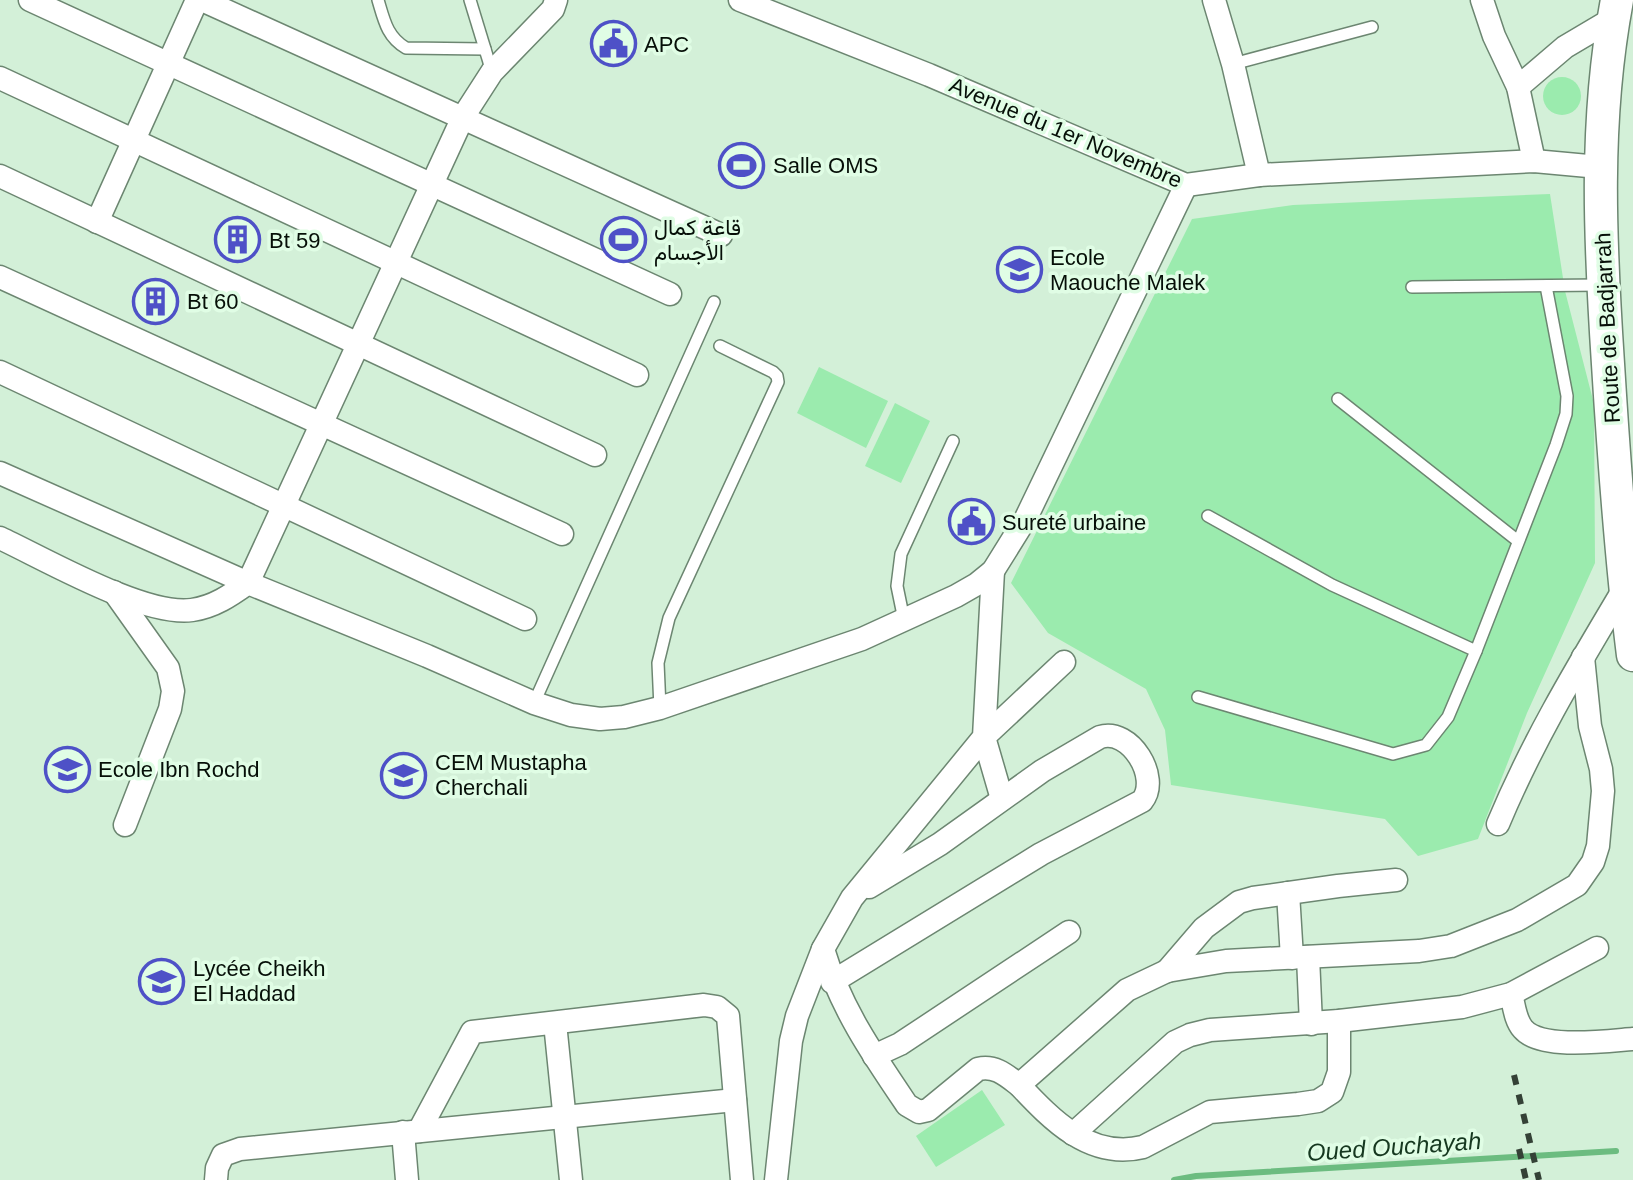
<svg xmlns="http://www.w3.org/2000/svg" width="1633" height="1180" font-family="Helvetica,Vazirmatn,sans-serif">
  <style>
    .green { fill: #9bebae }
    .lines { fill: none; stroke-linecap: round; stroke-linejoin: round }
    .stream { stroke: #6cbc80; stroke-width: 6 }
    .service-casing { stroke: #6c8671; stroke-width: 14 }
    .minor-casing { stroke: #6c8671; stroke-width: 25 }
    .secondary-casing { stroke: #6c8671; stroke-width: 35 }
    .service { stroke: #fff; stroke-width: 11 }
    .minor { stroke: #fff; stroke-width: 22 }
    .secondary { stroke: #fff; stroke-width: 32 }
    .rail { stroke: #344136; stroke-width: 6; stroke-dasharray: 10 10; stroke-linecap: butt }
    .labels { text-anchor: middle; stroke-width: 7; stroke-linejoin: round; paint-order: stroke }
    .poi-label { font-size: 22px; fill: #060f08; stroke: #e0fde5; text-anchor: start }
    .street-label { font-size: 22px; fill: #060f08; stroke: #e0fde5 }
    .water-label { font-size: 24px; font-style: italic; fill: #163820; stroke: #e0fde5 }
  </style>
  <rect width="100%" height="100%" fill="#d3f0d8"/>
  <g class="green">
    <circle cx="1562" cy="96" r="19"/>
    <path d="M 1550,194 L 1565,291 L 1594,404 L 1595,563 L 1527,713 L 1478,839 L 1418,856 L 1385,819 L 1171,785 L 1165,730 L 1146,689 L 1048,633 L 1011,583 L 1192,219 L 1293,205 Z"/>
    <path d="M 819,367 L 888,401 L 866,448 L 797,413 Z"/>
    <path d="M 895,403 L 930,421 L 901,483 L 865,466 Z"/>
    <path d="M 982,1090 L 1005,1125 L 936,1167 L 916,1136 Z"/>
  </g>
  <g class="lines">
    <path class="stream" d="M 1174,1180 L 1196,1176 L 1616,1151"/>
    <defs>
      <g id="service">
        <path d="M 378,0 C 384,20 387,37 406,48 L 485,49"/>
        <path d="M 470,0 L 492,72"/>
        <path d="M 1233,64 L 1372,27"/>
        <path d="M 1412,287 L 1602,285"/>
        <path d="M 1338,399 L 1518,541"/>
        <path d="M 1208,516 L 1332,585 L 1476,651"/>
        <path d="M 904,620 L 897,586 L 901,554 L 953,441"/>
        <path d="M 1198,697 L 1393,754 L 1426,745 L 1448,717 L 1476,651 L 1556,445 L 1566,414 L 1567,396 L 1546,286"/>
        <path d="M 534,703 L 714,302"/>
        <path d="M 660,708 L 658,663 L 669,618 L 778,382 L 777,376 L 773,372 L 720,346"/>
      </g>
      <g id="minor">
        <path d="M 30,0 L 670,294"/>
        <path d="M 202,0 L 721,235"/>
        <path d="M 740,0 L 929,75 L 1186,185 L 1259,175 L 1534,161 L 1599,167"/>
        <path d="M 1214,0 L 1233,64 L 1259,175"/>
        <path d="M 1482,0 L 1494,36 L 1518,87 L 1534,161"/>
        <path d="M 0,78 L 637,375"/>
        <path d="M 1518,87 L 1565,47 L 1614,18"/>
        <path d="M 0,176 L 595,455"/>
        <path d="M 97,222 L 197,0"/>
        <path d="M 0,277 L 562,534"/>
        <path d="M 0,372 L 525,619"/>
        <path d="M 0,473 L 248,583 L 427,656 L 534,703 L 571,715 L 600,719 L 624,717 L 660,708 L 862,639 L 956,596 L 977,584 L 993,571 L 1026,518 L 1186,185"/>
        <path d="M 0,538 C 45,559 145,617 192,610 C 214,607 231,595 248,583 L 463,117 L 492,72 L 553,9 L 556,0"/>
        <path d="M 993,571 L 984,737 L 852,898 L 823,949 C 840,1007 873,1055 907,1105 L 919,1112 L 928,1110 L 978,1069 C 995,1065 1006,1075 1019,1085 L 1127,990 L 1167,971 L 1226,961 L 1419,951 L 1451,946 L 1517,920 L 1577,885 L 1593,862 L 1598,846 L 1603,791 L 1601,769 L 1590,726 L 1583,657"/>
        <path d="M 114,592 L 168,668 L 173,691 L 170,709 L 125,825"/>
        <path d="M 1002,799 L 984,737 L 1064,662"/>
        <path d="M 1498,824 C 1534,738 1578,666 1625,587"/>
        <path d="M 1288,893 L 1292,958"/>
        <path d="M 1308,957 L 1311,1024"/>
        <path d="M 1167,971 L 1204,928 L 1239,902 L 1253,898 L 1338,886 L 1396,880"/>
        <path d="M 832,982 L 1041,854 L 1142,801 C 1161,778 1130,727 1100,737 L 1042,771 L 940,844 L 869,887"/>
        <path d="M 1511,994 C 1514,1005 1515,1020 1523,1029 C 1541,1050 1607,1041 1633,1039"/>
        <path d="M 555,1023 L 571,1180"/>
        <path d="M 874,1056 L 900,1044 L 1069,932"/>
        <path d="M 1019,1085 C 1052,1120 1090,1160 1143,1147 L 1210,1112 L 1298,1104 L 1318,1101 L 1332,1092 L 1339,1072 L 1339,1021"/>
        <path d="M 419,1131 L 472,1032 L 704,1005 L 717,1007 L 728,1016 L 742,1180"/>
        <path d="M 403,1132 L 407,1180"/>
        <path d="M 1073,1134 L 1175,1042 L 1190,1035 L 1210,1030 L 1339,1021 L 1462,1007 L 1511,994 L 1597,948"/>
        <path d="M 216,1180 L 217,1168 L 223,1155 L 240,1149 L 735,1100"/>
        <path d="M 776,1180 L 791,1041 L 797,1016 L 823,949"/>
      </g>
      <path id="secondary" d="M 1617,0 C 1594,121 1600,242 1608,364 C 1614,461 1621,559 1633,655"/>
    </defs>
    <use href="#service" class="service-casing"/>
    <use href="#minor" class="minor-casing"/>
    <use href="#secondary" class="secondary-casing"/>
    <use href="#service" class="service"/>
    <use href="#minor" class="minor"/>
    <use href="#secondary" class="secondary"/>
    <g class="rail">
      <path d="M 1514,1075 L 1539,1180"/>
      <path d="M 1519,1149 L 1526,1180"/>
    </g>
  </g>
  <defs>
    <symbol id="civic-ring" viewBox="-11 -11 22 22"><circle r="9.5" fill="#e0fde5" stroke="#4e51c7" stroke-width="1.5"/><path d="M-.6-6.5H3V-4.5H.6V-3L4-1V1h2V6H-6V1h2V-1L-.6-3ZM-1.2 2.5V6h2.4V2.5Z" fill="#4e51c7"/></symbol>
    <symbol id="stadium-ring" viewBox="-11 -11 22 22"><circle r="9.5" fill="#e0fde5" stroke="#4e51c7" stroke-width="1.5"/><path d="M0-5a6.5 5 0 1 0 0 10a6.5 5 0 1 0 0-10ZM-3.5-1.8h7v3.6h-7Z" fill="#4e51c7"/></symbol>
    <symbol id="building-ring" viewBox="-11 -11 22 22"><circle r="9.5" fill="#e0fde5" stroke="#4e51c7" stroke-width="1.5"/><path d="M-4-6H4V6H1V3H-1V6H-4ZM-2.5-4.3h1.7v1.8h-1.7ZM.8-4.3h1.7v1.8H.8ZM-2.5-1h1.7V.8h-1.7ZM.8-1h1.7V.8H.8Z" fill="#4e51c7"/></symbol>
    <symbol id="school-ring" viewBox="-11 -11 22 22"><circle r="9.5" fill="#e0fde5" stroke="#4e51c7" stroke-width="1.5"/><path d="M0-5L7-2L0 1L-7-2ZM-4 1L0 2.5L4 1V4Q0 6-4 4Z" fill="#4e51c7"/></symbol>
  </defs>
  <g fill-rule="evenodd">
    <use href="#civic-ring" x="588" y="18" width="51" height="51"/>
    <use href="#stadium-ring" x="716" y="140" width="51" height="51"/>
    <use href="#building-ring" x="212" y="214" width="51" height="51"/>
    <use href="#stadium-ring" x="598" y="214" width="51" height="51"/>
    <use href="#school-ring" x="994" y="244" width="51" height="51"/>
    <use href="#building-ring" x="130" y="276" width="51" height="51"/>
    <use href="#civic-ring" x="946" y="496" width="51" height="51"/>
    <use href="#school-ring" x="42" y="744" width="51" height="51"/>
    <use href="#school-ring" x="378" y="750" width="51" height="51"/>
    <use href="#school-ring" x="136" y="956" width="51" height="51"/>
  </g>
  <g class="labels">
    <g class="poi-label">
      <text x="644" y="52">APC</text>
      <text x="773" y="173">Salle OMS</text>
      <text x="654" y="235">قاعة كمال<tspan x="654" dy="25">الأجسام</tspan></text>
      <text x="269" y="248">Bt 59</text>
      <text x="1050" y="265">Ecole<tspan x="1050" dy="25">Maouche Malek</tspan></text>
      <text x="187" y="309">Bt 60</text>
      <text x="1002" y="530">Sureté urbaine</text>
      <text x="435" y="770">CEM Mustapha<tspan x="435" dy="25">Cherchali</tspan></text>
      <text x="98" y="777">Ecole Ibn Rochd</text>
      <text x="193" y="976">Lycée Cheikh<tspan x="193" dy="25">El Haddad</tspan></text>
    </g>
    <g class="street-label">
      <text transform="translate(1066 132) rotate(23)" y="8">Avenue du 1er Novembre</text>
      <text transform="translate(1607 328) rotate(-93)" y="8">Route de Badjarrah</text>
    </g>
    <g class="water-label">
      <text transform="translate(1394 1147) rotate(-4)" y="8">Oued Ouchayah</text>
    </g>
  </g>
</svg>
